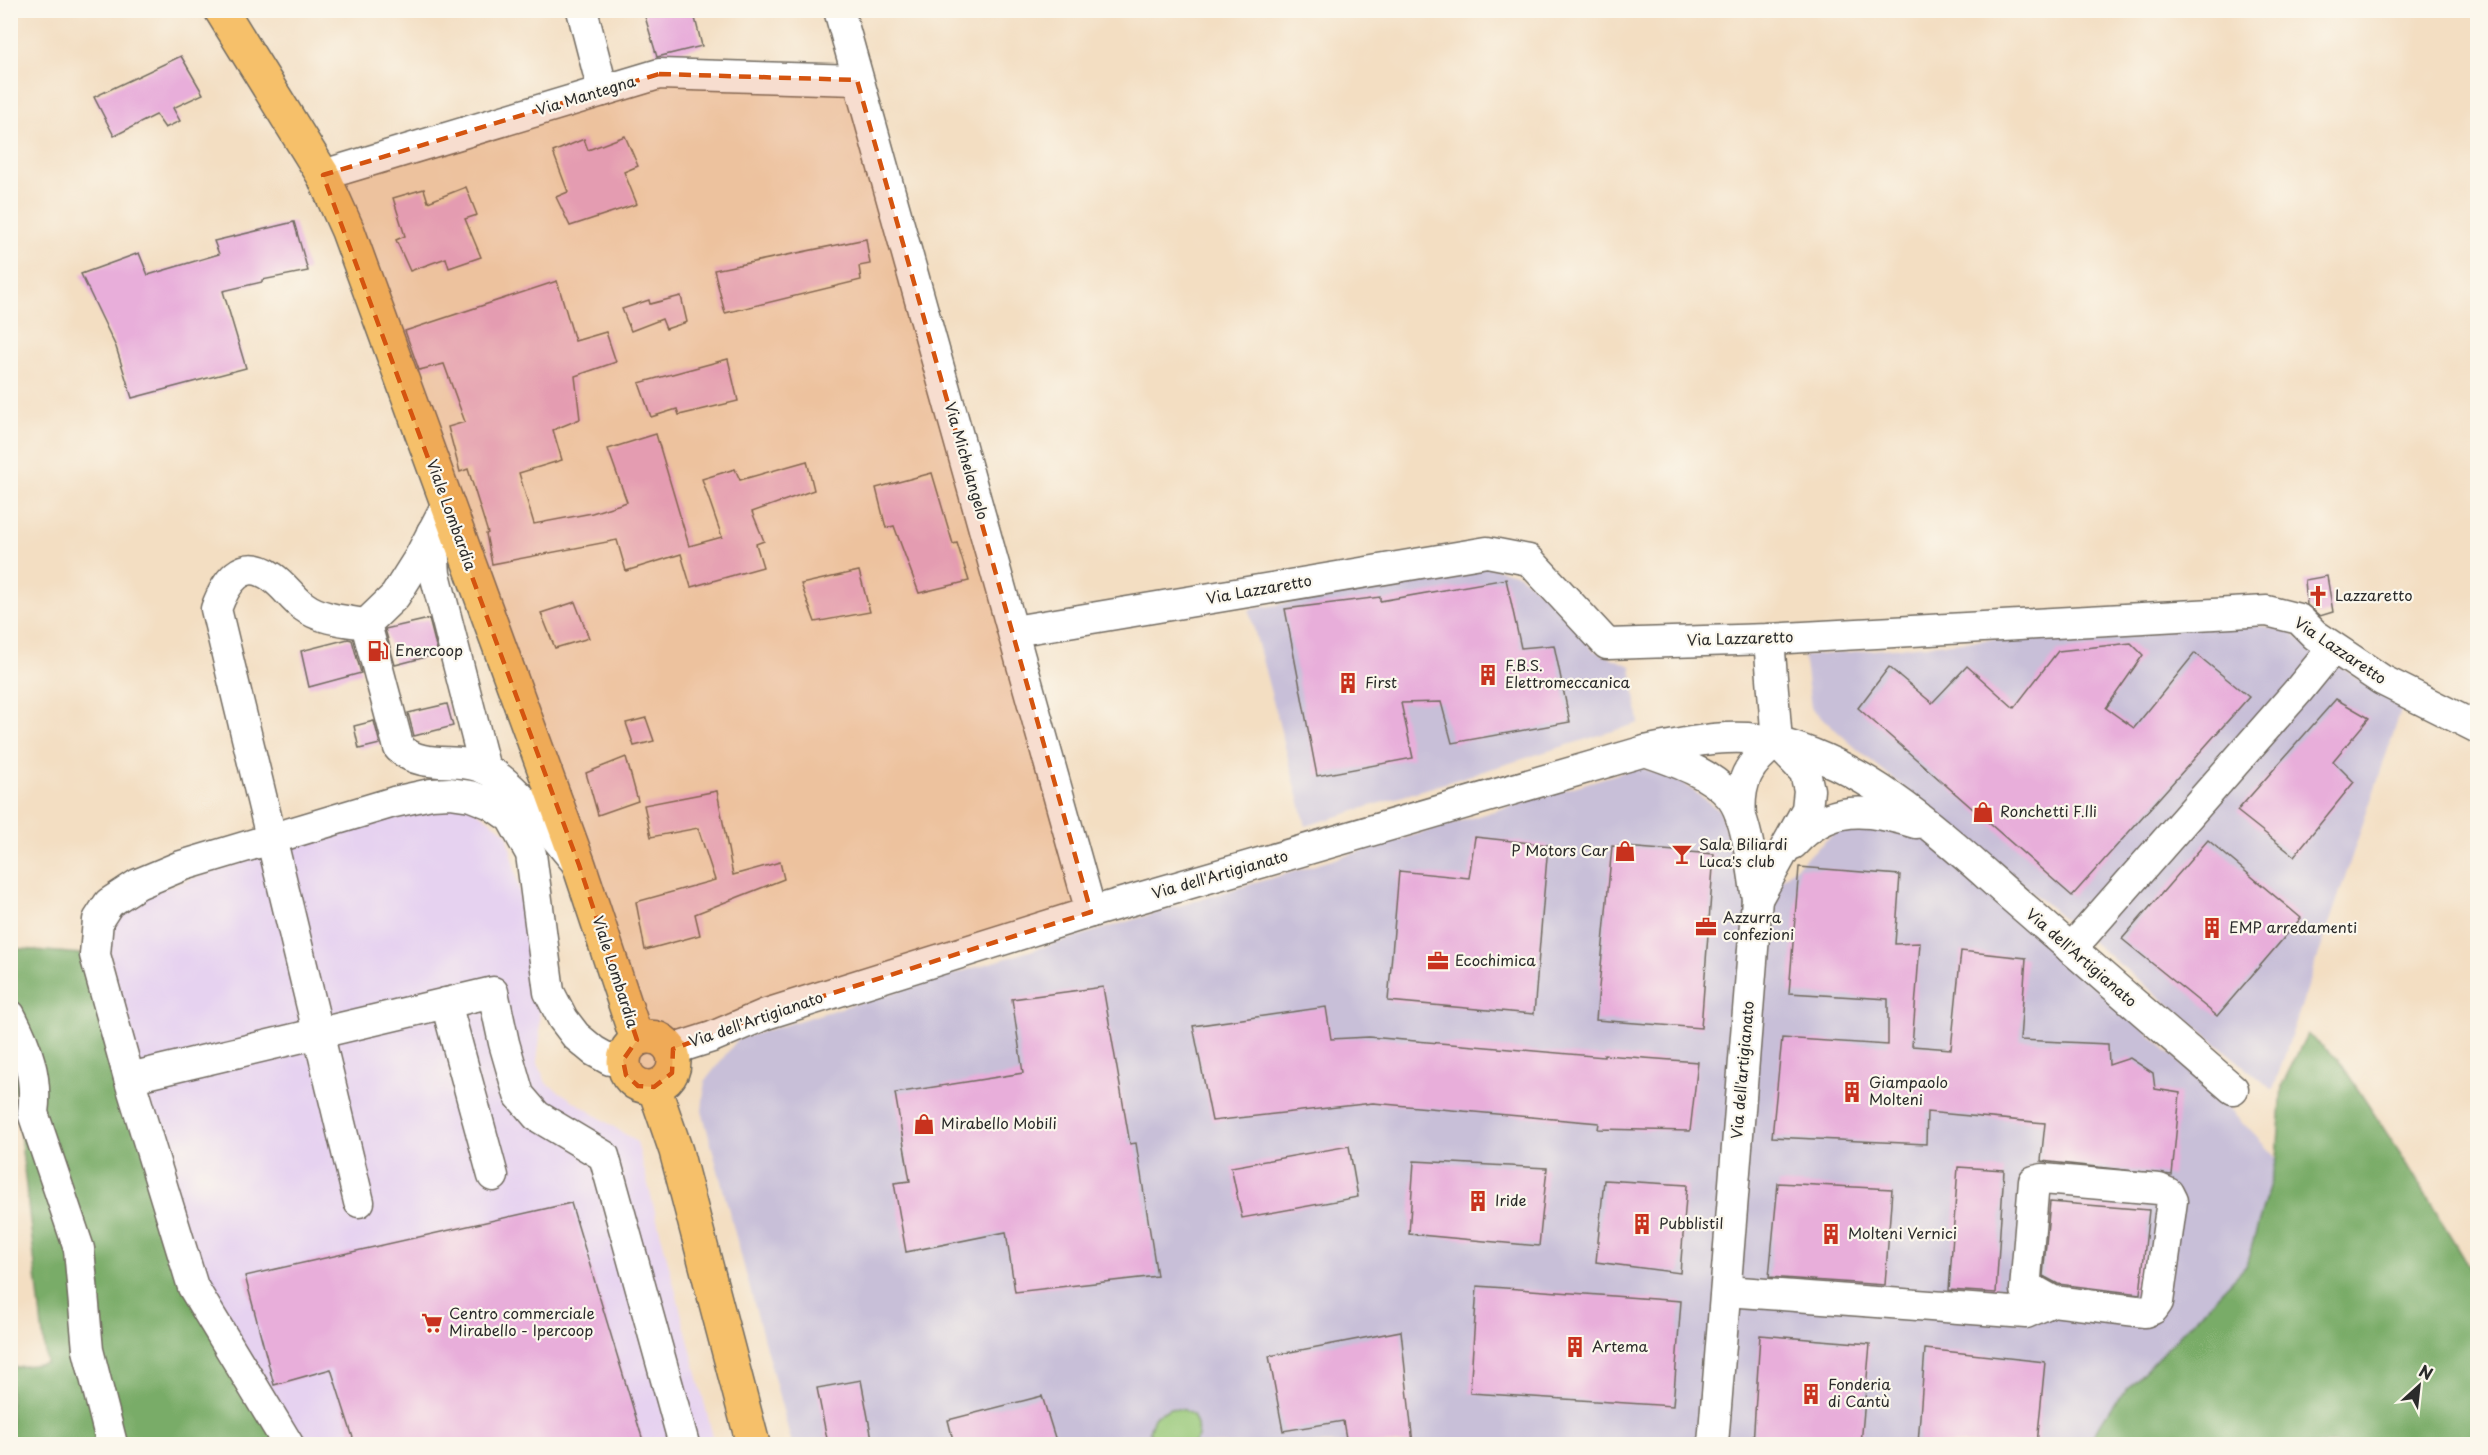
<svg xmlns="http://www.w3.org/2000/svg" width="2488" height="1455" font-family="'Playpen Sans',sans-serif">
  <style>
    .built { fill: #e6d2f0 }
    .industrial { fill: #c8bfd8 }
    .green { fill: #97c878; stroke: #617a52; stroke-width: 1.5 }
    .forest { fill: #79ac68; stroke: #526c4a; stroke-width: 1.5 }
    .building { fill: #e8aeda }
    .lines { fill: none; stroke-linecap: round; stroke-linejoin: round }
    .minor-casing { stroke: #716a60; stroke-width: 33 }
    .major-casing { stroke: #716a60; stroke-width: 36 }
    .minor { stroke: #fff; stroke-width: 30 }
    .major { stroke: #f6c06b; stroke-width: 33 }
    .marked { fill: #d5540f; fill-opacity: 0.2; stroke: #d5540f; stroke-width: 4.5; stroke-dasharray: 12 8; stroke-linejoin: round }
    .labels { text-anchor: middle; stroke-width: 4.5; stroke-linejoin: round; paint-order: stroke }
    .street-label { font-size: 15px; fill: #2b2b2b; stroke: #fbf7ec }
    .poi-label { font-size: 15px; fill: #2b2b2b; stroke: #fbf7ec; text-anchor: start }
  </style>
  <rect width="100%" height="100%" fill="#fbf7ec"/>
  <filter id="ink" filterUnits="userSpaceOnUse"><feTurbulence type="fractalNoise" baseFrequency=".0167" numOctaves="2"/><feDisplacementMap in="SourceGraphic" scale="12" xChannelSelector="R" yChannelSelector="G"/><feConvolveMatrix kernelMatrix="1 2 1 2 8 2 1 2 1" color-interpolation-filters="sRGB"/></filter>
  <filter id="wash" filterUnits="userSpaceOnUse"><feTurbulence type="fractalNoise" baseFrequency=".008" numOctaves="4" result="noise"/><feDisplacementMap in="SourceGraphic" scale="24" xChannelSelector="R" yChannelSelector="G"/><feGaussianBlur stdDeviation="1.35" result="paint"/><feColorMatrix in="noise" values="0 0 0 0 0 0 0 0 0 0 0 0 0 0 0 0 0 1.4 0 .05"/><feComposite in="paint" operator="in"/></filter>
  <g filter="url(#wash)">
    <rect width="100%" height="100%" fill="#f3dec2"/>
    <path class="built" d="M 423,801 L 468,805 L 507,833 L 526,921 L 539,1004 L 540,1037 L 537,1061 L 546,1083 L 637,1142 L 715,1444 L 279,1444 L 193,1302 L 110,955 L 109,940 L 114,923 L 118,915 L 141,896 Z"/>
    <g class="industrial">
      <path d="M 1486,566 L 1519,575 L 1559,606 L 1593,650 L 1631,666 L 1639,723 L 1306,826 L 1249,610 Z"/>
      <path d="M 2229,618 L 2289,632 L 2402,708 L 2273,1090 L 1857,749 L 1811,708 L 1804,656 Z"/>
      <path d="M 1640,767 L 1683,783 L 1720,811 L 1740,880 L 1781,880 L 1846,823 L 1925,836 L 2215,1093 L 2277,1159 L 2246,1266 L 2113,1403 L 2088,1444 L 792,1444 L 702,1111 L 705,1081 L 738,1039 Z"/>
    </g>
    <path class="green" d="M 1170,1408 L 1184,1410 L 1193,1415 L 1197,1425 L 1198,1437 L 1193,1444 L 1155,1444 L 1149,1431 L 1154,1417 Z"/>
    <g class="forest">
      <path d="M 11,948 L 81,954 L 193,1302 L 279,1444 L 11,1444 L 10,1368 L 46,1363 L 11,1054 Z"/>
      <path d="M 2307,1034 L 2338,1059 L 2407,1164 L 2477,1280 L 2477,1444 L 2088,1444 L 2113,1404 L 2246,1266 L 2277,1159 L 2282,1085 Z"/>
    </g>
    <g id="blocks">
      <g class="building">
        <path d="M 643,10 L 693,10 L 702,46 L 657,57 Z"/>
        <path d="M 181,56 L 203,94 L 173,108 L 180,121 L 165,128 L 156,115 L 114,136 L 94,97 Z"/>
        <path d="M 625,136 L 638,166 L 624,172 L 637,204 L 570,226 L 556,197 L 568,192 L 553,152 L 584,139 L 588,150 Z"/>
        <path d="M 466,187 L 477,215 L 465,219 L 481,257 L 449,268 L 446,258 L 410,271 L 396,240 L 405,236 L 393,198 L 424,189 L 428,202 Z"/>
        <path d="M 294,222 L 308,271 L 262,280 L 262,282 L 223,291 L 246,368 L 132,398 L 116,347 L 81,274 L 139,253 L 148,275 L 219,254 L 214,241 Z"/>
        <path d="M 866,239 L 870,264 L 859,266 L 861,280 L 725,313 L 714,270 Z"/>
        <path d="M 557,281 L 575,341 L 606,332 L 616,362 L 575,376 L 580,419 L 553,430 L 562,460 L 519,473 L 534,524 L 592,513 L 627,502 L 608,449 L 656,434 L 689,546 L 722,537 L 702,479 L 735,469 L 740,480 L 807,461 L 814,490 L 752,512 L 764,541 L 756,544 L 763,567 L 691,587 L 681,554 L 626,571 L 617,540 L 492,564 L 486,534 L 488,533 L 468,469 L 460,472 L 448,427 L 465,422 L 444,364 L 419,370 L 405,331 Z"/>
        <path d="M 681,296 L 687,322 L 666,329 L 662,319 L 631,331 L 622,309 L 649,300 L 650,304 Z"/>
        <path d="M 728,359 L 738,401 L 679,415 L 677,409 L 651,417 L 639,383 Z"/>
        <path d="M 932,473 L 953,544 L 957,543 L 969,581 L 919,593 L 894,526 L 886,528 L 876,488 Z"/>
        <path d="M 859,571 L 870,612 L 815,622 L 801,584 Z"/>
        <path d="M 2327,576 L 2333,612 L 2320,616 L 2307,605 L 2305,580 Z"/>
        <path d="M 1506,579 L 1521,648 L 1554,645 L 1570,722 L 1452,743 L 1441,702 L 1401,703 L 1413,758 L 1317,776 L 1285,609 L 1380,597 L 1380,601 Z"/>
        <path d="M 575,602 L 589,638 L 555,648 L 541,613 Z"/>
        <path d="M 429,619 L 438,654 L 395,665 L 385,629 Z"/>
        <path d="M 348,639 L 352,640 L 361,673 L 309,687 L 301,651 Z"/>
        <path d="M 2131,643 L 2143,655 L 2106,708 L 2134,728 L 2195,653 L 2249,697 L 2072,896 L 1858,708 L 1889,667 L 1932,703 L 1967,666 L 2014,708 L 2058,651 Z"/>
        <path d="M 2336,699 L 2369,718 L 2333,761 L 2354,782 L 2294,856 L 2237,811 Z"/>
        <path d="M 447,704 L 453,726 L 414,736 L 408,713 Z"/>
        <path d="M 646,718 L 654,741 L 634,746 L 626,723 Z"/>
        <path d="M 374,721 L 380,744 L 359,749 L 354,726 Z"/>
        <path d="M 626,757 L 638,801 L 598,815 L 586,773 Z"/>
        <path d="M 717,791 L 733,875 L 780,862 L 784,879 L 695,914 L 700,935 L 645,950 L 636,902 L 715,880 L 698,828 L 651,837 L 644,805 Z"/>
        <path d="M 1475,837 L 1548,845 L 1534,1014 L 1388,1001 L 1399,871 L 1469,878 Z"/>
        <path d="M 2208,840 L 2301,918 L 2217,1016 L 2122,939 Z"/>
        <path d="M 1612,846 L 1714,854 L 1701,1028 L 1596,1020 Z"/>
        <path d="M 1799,867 L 1900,875 L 1895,944 L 1920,943 L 1912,1046 L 1951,1049 L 1961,951 L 2026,958 L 2020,1040 L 2108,1044 L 2109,1065 L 2130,1058 L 2153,1073 L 2155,1089 L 2180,1093 L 2172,1175 L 2041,1161 L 2045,1123 L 1927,1112 L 1926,1144 L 1772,1137 L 1782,1038 L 1888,1045 L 1888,999 L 1789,993 Z"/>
        <path d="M 1103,987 L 1130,1144 L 1136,1143 L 1157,1276 L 1015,1292 L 1006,1232 L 906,1252 L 894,1183 L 910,1181 L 895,1093 L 1023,1073 L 1012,999 Z"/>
        <path d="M 1326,1007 L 1331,1039 L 1369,1037 L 1604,1057 L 1604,1055 L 1698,1062 L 1690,1131 L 1598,1129 L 1599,1123 L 1373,1103 L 1212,1121 L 1193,1026 Z"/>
        <path d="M 1349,1146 L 1358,1197 L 1242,1218 L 1231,1167 Z"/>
        <path d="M 1414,1161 L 1547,1168 L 1539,1246 L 1409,1234 Z"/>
        <path d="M 1958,1167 L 2004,1170 L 1996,1293 L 1949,1290 Z"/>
        <path d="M 1604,1180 L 1687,1185 L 1680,1273 L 1596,1262 Z"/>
        <path d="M 1778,1183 L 1892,1189 L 1885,1285 L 1769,1277 Z"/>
        <path d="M 2050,1202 L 2149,1210 L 2140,1294 L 2058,1284 L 2043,1276 Z"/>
        <path d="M 571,1203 L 644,1444 L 355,1444 L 331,1369 L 274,1385 L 245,1276 Z"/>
        <path d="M 1477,1286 L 1681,1301 L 1673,1406 L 1470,1393 Z"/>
        <path d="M 1401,1331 L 1413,1444 L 1347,1444 L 1343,1421 L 1283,1431 L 1269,1356 Z"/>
        <path d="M 1760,1335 L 1870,1344 L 1861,1444 L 1753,1444 Z"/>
        <path d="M 1925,1349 L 2045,1362 L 2037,1444 L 1918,1444 Z"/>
        <path d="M 861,1380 L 873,1444 L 828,1444 L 817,1388 Z"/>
        <path d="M 1042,1396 L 1057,1444 L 954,1444 L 948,1420 Z"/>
      </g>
    </g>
  </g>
  <g filter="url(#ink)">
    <use href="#blocks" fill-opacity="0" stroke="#716a60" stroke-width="1.5"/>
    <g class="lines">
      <defs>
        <g id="minor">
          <path d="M 582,10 L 603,91"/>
          <path d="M 839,10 L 1091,912"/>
          <path d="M 323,175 L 659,74 L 857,80"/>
          <path d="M 447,504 L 419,558 L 395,596 L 366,624 L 399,748 C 422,769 451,758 478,766 C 508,774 555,838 576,862"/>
          <path d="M 432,532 L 435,574 L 485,769"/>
          <path d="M 1014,631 L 1487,552 L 1529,560 L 1607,644 L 1769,639 L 2267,611 L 2299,619 L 2315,635 L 2382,680 L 2478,728"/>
          <path d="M 1769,639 L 1777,742"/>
          <path d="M 1645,751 C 1674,761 1709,772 1730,796 C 1747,815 1753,873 1757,899 L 1713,1444"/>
          <path d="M 1741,818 C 1738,782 1748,763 1777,742"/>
          <path d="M 1793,844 C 1830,803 1868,809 1916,823"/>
          <path d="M 1757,899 L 1807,809 L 1809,790 L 1805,772 L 1779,745"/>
          <path d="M 2071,949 L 2298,691 L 2333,648"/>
          <path d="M 446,1003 L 493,1176"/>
          <path d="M 10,1015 C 27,1047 38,1077 33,1113 L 79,1249 L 88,1350 L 112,1444"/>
          <path d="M 671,1050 L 712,1037 L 766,1014 L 1091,912 L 1645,751 C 1689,742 1734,731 1779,743 C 1879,769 1952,846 2028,911 C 2096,971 2165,1030 2233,1089"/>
          <path d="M 129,1078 L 493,992 L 504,1043 L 519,1095 L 537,1116 L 604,1156 L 684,1444"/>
          <path d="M 359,1202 L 216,609 C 225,584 242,555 272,577 C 284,585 292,598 303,606 C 320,619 345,621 366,624"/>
          <path d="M 1726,1291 L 2026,1313 L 2053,1301 L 2145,1312 L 2153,1309 L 2158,1302 L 2172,1201 L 2168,1193 L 2159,1189 L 2043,1179 L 2034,1181 L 2025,1290 L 2037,1292 L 2053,1301"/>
          <path d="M 288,1444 L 193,1287 L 129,1078 L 95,955 L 98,920 L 109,903 L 138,884 L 181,866 L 394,802 L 431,794 L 450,793 L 471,796 L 491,804 L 511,818 L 531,854 L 549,992 L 563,1019 L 576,1036 L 594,1051 L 610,1060 L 623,1060"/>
        </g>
        <g id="major">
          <path d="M 221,10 L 323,175 L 348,231 L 579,865 L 637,1040"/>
          <circle cx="649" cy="1062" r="25"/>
          <path d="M 654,1087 L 676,1151 L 753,1444"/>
        </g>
      </defs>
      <use href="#minor" class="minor-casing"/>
      <use href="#major" class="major-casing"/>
      <use href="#minor" class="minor"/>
      <use href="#major" class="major"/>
    </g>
  </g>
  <path class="marked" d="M 659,74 L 857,80 L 1091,912 L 766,1014 L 673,1049 L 672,1073 L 654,1087 L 638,1086 L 626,1075 L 623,1060 L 637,1040 L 579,865 L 323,175 Z"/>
  <defs>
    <symbol id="church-bare" viewBox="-9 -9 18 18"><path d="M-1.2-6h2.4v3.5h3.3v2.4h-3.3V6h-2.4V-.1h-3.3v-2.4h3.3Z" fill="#c8321e" stroke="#fbf7ec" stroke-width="2.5" paint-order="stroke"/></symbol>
    <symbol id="fuel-bare" viewBox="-9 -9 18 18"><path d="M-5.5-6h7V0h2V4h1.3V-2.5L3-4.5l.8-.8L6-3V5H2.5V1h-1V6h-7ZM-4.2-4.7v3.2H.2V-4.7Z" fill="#c8321e" stroke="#fbf7ec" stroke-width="2.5" paint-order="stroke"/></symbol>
    <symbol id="building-bare" viewBox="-9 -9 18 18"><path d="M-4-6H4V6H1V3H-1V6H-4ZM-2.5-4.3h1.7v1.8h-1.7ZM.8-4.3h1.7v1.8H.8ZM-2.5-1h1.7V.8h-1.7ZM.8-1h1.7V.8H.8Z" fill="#c8321e" stroke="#fbf7ec" stroke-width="2.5" paint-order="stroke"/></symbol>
    <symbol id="shop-bare" viewBox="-9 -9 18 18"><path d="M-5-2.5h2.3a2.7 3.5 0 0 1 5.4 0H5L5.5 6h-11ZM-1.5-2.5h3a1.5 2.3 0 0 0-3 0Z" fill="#c8321e" stroke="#fbf7ec" stroke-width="2.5" paint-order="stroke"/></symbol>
    <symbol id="bar-bare" viewBox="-9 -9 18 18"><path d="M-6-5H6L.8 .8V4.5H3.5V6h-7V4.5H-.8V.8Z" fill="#c8321e" stroke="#fbf7ec" stroke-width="2.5" paint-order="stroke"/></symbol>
    <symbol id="office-bare" viewBox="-9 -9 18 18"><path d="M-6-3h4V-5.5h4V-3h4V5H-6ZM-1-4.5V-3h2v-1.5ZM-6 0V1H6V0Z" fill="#c8321e" stroke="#fbf7ec" stroke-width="2.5" paint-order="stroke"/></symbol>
    <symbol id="supermarket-bare" viewBox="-9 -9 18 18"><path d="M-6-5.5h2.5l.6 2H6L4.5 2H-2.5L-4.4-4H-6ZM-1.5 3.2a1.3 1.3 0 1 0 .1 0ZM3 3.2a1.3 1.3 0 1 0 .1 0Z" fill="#c8321e" stroke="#fbf7ec" stroke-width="2.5" paint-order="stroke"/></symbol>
  </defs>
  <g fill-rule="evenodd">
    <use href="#church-bare" x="2303" y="581" width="30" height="30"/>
    <use href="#fuel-bare" x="363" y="636" width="30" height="30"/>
    <use href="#building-bare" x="1473" y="660" width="30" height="30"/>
    <use href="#building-bare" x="1333" y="668" width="30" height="30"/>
    <use href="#shop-bare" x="1968" y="797" width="30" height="30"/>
    <use href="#shop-bare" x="1610" y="836" width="30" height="30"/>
    <use href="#bar-bare" x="1667" y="839" width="30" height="30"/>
    <use href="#office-bare" x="1691" y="912" width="30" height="30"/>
    <use href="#building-bare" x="2197" y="913" width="30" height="30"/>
    <use href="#office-bare" x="1423" y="946" width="30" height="30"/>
    <use href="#building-bare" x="1837" y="1077" width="30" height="30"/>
    <use href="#shop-bare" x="909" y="1109" width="30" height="30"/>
    <use href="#building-bare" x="1463" y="1186" width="30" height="30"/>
    <use href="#building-bare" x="1627" y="1209" width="30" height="30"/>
    <use href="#building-bare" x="1816" y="1219" width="30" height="30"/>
    <use href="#supermarket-bare" x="417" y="1308" width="30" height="30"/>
    <use href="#building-bare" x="1560" y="1332" width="30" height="30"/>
    <use href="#building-bare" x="1796" y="1379" width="30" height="30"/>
  </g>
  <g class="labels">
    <g class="street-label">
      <text transform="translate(586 96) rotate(-17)" y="5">Via Mantegna</text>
      <text transform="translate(966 461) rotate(74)" y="5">Via Michelangelo</text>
      <text transform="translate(451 515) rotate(70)" y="5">Viale Lombardia</text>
      <text transform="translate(1259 590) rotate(-10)" y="5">Via Lazzaretto</text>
      <text transform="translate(1740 639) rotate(-2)" y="5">Via Lazzaretto</text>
      <text transform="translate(2340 651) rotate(34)" y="5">Via Lazzaretto</text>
      <text transform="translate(1220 875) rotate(-16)" y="5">Via dell'Artigianato</text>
      <text transform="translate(2081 958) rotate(41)" y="5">Via dell'Artigianato</text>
      <text transform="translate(615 972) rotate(72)" y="5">Viale Lombardia</text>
      <text transform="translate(756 1020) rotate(-19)" y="5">Via dell'Artigianato</text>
      <text transform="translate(1743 1070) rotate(-85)" y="5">Via dell'artigianato</text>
    </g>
    <g class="poi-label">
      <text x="2335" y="601">Lazzaretto</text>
      <text x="395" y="656">Enercoop</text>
      <text x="1505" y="671">F.B.S.<tspan x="1505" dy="17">Elettromeccanica</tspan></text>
      <text x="1365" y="688">First</text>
      <text x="2000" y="817">Ronchetti F.lli</text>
      <text x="1699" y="850">Sala Biliardi<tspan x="1699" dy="17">Luca's club</tspan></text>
      <text x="1608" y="856" text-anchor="end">P Motors Car</text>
      <text x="1723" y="923">Azzurra<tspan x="1723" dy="17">confezioni</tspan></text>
      <text x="2229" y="933">EMP arredamenti</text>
      <text x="1455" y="966">Ecochimica</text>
      <text x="1869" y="1088">Giampaolo<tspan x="1869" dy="17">Molteni</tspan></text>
      <text x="941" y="1129">Mirabello Mobili</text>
      <text x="1495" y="1206">Iride</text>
      <text x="1659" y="1229">Pubblistil</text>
      <text x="1848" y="1239">Molteni Vernici</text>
      <text x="449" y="1319">Centro commerciale<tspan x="449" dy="17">Mirabello - Ipercoop</tspan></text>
      <text x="1592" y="1352">Artema</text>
      <text x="1828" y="1390">Fonderia<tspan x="1828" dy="17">di Cantù</tspan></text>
    </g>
  </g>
  <rect width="2488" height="1455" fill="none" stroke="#fbf7ec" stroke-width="36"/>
  <g transform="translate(2419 1386) rotate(27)" stroke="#fbf7ec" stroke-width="4.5" paint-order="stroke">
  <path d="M0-4.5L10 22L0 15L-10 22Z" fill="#2b2b2b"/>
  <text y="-9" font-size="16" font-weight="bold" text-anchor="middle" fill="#2b2b2b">N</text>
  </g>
</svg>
